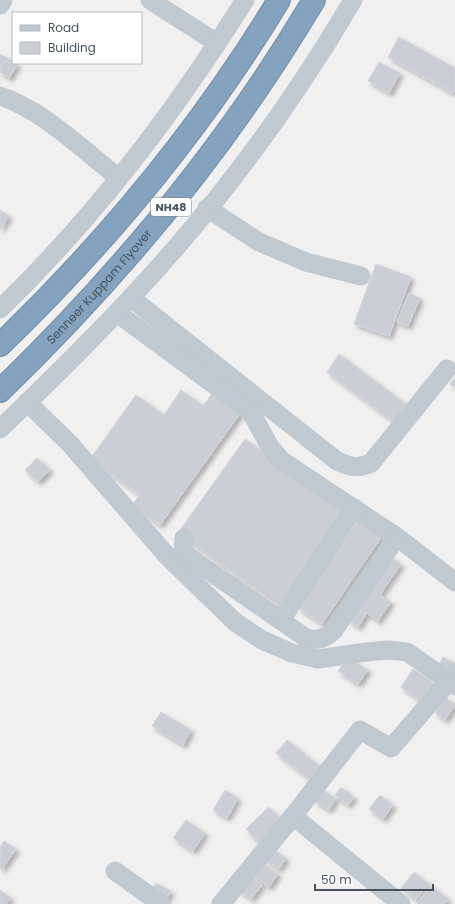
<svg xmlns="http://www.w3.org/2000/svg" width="455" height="904" font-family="Poppins,sans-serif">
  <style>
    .building { fill: #cbced4; stroke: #d3d5db; filter: url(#shadow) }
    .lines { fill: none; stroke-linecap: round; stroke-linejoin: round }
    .highway-casing { stroke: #708dab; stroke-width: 24 }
    .minor { stroke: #bfc9d1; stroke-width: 19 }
    .highway { stroke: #85a2bf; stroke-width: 22 }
    .labels { text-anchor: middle; stroke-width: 4; stroke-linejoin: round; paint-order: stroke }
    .shield { fill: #fff; stroke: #7e868e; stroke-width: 1 }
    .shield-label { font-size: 11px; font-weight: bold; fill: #46525d }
    .street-label { font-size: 12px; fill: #46525d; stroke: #fff }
  </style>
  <defs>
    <filter id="shadow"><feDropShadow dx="3.5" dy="3.5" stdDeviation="2" flood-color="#0004"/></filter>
  </defs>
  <rect width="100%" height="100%" fill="#f2efef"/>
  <g class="building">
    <path d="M 399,37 L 455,68 L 455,90 L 453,93 L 388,57 Z"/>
    <path d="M 0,54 L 13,61 L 13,63 L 18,64 L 9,78 L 0,72 Z"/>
    <path d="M 379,62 L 400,73 L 389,93 L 368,81 Z"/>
    <path d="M 0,210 L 9,216 L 0,230 Z"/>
    <path d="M 376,264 L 411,277 L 389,336 L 354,324 Z"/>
    <path d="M 409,293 L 420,298 L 408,326 L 397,322 Z"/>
    <path d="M 339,354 L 410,407 L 397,424 L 327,372 Z"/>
    <path d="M 455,377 L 455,388 L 450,384 Z"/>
    <path d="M 216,388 L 244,408 L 160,525 L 132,505 L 140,495 L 90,459 L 136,395 L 164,415 L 181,390 L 203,406 Z"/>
    <path d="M 245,439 L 346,513 L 279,606 L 178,533 Z"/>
    <path d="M 37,458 L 50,470 L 38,482 L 25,470 Z"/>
    <path d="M 359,519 L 382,536 L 322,624 L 298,608 Z"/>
    <path d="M 391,557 L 401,564 L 380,595 L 391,602 L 378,621 L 367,613 L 358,627 L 348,620 Z"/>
    <path d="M 348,657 L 368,670 L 358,684 L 338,671 Z"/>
    <path d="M 443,657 L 453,662 L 447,674 L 437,669 Z"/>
    <path d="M 413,669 L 433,682 L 421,701 L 401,687 Z"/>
    <path d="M 446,697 L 455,705 L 445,720 L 435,713 Z"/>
    <path d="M 161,712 L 191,730 L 183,745 L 152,726 Z"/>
    <path d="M 287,740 L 325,770 L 314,783 L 276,753 Z"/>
    <path d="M 341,787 L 354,797 L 348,805 L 335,795 Z"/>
    <path d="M 321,789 L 336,798 L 329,810 L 314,801 Z"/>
    <path d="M 225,790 L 238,798 L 227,818 L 213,810 Z"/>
    <path d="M 380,795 L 393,805 L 383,819 L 369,809 Z"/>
    <path d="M 269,807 L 282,821 L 259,843 L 246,829 Z"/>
    <path d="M 186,820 L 205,833 L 193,851 L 173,838 Z"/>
    <path d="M 4,841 L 16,849 L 2,869 L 0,868 L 0,847 Z"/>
    <path d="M 271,848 L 286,858 L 279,869 L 263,858 Z"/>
    <path d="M 259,861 L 278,874 L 269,887 L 251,874 Z"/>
    <path d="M 414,872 L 429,884 L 416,900 L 401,888 Z"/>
    <path d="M 248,875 L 262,885 L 251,899 L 238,890 Z"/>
    <path d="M 156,883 L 171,891 L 166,900 L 151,892 Z"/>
    <path d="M 431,885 L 448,899 L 444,904 L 416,904 Z"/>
    <path d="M 0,890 L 11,898 L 6,904 L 0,904 Z"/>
  </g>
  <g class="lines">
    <defs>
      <g id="highway">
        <path d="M 0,345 C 107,242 202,127 279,0"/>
        <path id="s1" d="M 0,391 C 121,274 228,145 314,0"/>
      </g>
    </defs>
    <use href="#highway" class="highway-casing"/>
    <g class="minor">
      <path d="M 150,0 L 217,43"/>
      <path d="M 0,5 L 3,0"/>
      <path d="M 0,96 C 43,110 83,150 119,178"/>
      <path d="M 207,208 L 259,242 L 306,262 L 361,276"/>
      <path d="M 131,298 L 337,461 C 350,467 358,469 371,463 L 447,369"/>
      <path d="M 0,309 C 95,217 175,112 245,0"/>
      <path d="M 117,313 L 246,408 L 253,416 L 270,447 L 282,461 L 397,537 L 455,582"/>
      <path d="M 27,402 L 70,444 L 169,558 L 235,622 L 262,640 L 292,653 L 318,659 L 367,652 L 388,650 L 407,652 L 449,681 L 455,673"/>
      <path d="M 0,429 C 47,384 93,339 137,291 C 219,203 292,104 353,0"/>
      <path d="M 184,538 L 183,550 L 189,557 L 306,638 C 318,641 325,639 334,630 L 397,537"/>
      <path d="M 281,620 L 354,508"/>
      <path d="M 293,816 L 401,904"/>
      <path d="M 115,871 L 161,904"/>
      <path d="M 221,904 L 293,816 L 360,730 L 391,748 L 449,681 L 455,686"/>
    </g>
    <use href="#highway" class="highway"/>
  </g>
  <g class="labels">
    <rect class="shield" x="151" y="198" width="40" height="18" rx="3"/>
    <g class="shield-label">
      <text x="171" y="211">NH48</text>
    </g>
    <g class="street-label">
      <text dy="4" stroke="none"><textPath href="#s1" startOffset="144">Senneer Kuppam Flyover</textPath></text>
    </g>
  </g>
  <rect x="12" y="12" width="130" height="52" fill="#ffffff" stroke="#b5babe"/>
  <rect x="20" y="25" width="20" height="6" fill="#bfc9d1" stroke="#b5babe"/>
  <text x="48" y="32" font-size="12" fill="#46525d">Road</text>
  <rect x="20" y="42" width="20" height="12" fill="#cbced4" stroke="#b5babe"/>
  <text x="48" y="52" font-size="12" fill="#46525d">Building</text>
  <path d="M315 884v6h118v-6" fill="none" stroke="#46525d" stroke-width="2"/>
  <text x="321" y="884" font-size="12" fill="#46525d" stroke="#ffffff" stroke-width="3" paint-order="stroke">50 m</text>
</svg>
